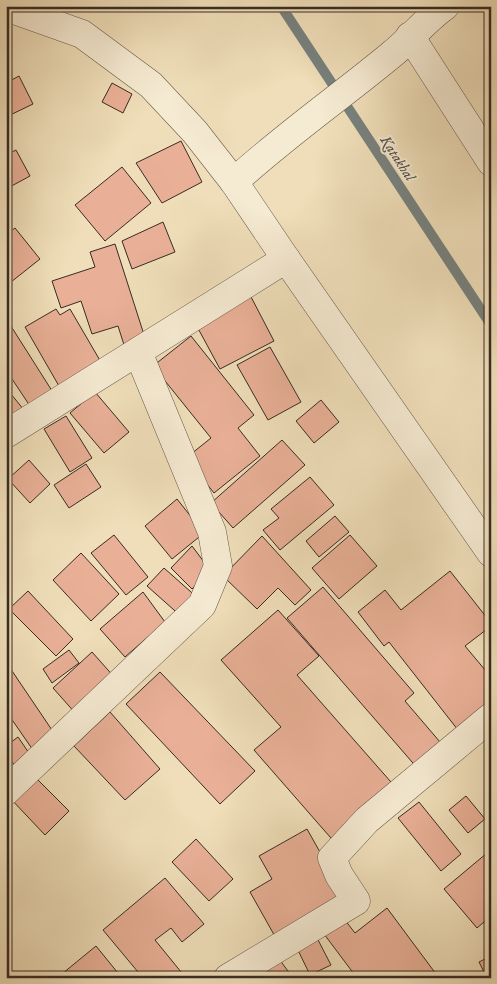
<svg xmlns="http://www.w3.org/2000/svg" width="497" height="984" font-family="'IM FELL English',serif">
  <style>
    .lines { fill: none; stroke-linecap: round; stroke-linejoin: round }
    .stream { stroke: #76817e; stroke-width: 10 }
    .building { fill: #e9b097; stroke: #382c24 }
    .street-casing { stroke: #665849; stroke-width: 29 }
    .street { stroke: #f5ead2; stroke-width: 28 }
    .labels { text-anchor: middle; stroke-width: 4; stroke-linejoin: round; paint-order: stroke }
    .water-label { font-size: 15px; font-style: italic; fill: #524f4a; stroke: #f5ead2 }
  </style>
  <rect width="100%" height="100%" fill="#efdeb9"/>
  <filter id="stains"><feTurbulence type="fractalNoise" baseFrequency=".004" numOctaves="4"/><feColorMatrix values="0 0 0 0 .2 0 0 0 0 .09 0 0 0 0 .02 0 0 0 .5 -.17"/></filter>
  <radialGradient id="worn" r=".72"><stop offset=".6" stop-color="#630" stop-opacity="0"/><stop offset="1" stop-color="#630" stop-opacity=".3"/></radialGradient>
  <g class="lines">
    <path class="stream" d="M 281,6 L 491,325"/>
  </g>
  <g class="building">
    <path d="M 19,76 L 33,104 L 6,117 L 6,83 Z"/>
    <path d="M 112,83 L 132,94 L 123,113 L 102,102 Z"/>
    <path d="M 181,141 L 202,182 L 162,203 L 136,163 Z"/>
    <path d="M 16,150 L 30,176 L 6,189 L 6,155 Z"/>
    <path d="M 122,167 L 151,203 L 105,241 L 75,205 Z"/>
    <path d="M 163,222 L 175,252 L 132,269 L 122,241 Z"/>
    <path d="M 15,228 L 40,259 L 6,286 L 6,235 Z"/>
    <path d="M 115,244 L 146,341 L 125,348 L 118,326 L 92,334 L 81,301 L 61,308 L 52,281 L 95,267 L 90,252 Z"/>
    <path d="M 249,293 L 274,341 L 220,369 L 194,321 Z"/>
    <path d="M 56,309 L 60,315 L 70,309 L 105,369 L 63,393 L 25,327 Z"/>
    <path d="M 9,323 L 54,394 L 32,409 L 6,370 L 6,325 Z"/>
    <path d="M 191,336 L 254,415 L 238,428 L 260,456 L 214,493 L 186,458 L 211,438 L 153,366 Z"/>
    <path d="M 270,347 L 301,402 L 268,420 L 237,365 Z"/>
    <path d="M 6,388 L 29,416 L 6,421 Z"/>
    <path d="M 95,392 L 129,432 L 104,453 L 70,413 Z"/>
    <path d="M 321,400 L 339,422 L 314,443 L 296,421 Z"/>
    <path d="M 66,416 L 92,458 L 70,472 L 44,429 Z"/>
    <path d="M 282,440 L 305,465 L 233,528 L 211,503 Z"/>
    <path d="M 29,460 L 50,484 L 30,503 L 8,479 Z"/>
    <path d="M 86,464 L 101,487 L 69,508 L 54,485 Z"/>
    <path d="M 310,477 L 334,505 L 280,550 L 263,530 L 279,518 L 271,509 Z"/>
    <path d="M 177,499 L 204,533 L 172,559 L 145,526 Z"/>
    <path d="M 335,516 L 349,532 L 319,557 L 306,541 Z"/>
    <path d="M 114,535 L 148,577 L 126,595 L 91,553 Z"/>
    <path d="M 350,535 L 377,566 L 339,599 L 312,568 Z"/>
    <path d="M 262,536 L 311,590 L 295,605 L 278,588 L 257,609 L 223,576 Z"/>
    <path d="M 192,546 L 210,570 L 192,589 L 171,568 Z"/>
    <path d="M 81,553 L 119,594 L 91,621 L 53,580 Z"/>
    <path d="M 164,568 L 200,600 L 183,618 L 147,586 Z"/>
    <path d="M 450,571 L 491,623 L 491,626 L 465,646 L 491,677 L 491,704 L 458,730 L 389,642 L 384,646 L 358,612 L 385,590 L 401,610 Z"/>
    <path d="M 323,587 L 414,693 L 405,701 L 446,749 L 419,770 L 287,618 Z"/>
    <path d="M 28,591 L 73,639 L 56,656 L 9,609 Z"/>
    <path d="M 143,592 L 165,622 L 125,657 L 100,629 Z"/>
    <path d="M 278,610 L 319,656 L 297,675 L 398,790 L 337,845 L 254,750 L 281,727 L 221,660 Z"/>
    <path d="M 69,650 L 79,663 L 52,683 L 43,669 Z"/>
    <path d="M 92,652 L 116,679 L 77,715 L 53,688 Z"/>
    <path d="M 6,662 L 56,736 L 35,753 L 6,711 Z"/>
    <path d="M 160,672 L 255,771 L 220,804 L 126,704 Z"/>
    <path d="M 110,712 L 160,769 L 125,800 L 74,746 Z"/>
    <path d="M 18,737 L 29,753 L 15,766 L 6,753 L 6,746 Z"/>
    <path d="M 34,776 L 69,811 L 45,835 L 10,798 Z"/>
    <path d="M 466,796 L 485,819 L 468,833 L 449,810 Z"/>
    <path d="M 419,802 L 461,854 L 441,871 L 398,818 Z"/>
    <path d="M 307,829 L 347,900 L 277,940 L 250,892 L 272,879 L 259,856 Z"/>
    <path d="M 196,839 L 233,879 L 209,901 L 172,862 Z"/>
    <path d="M 487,853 L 491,857 L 491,916 L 477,928 L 444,889 Z"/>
    <path d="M 165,878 L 204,924 L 182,942 L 171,928 L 155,940 L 186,978 L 143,978 L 103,930 Z"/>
    <path d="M 387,908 L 439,978 L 357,978 L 321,930 L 341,915 L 355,933 Z"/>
    <path d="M 316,936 L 331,965 L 310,975 L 296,946 Z"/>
    <path d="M 96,946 L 122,978 L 57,978 Z"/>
    <path d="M 277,956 L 293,978 L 244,978 Z"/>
    <path d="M 491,956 L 491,978 L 487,978 L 479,962 Z"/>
  </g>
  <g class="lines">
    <defs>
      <g id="street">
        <path d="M 6,7 L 82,34 L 151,85 L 195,132 L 234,182 L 286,259 L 491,553"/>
        <path d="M 410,36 L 491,162"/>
        <path d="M 234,182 C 284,136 339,98 391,55 C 410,40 425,20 445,6"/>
        <path d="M 6,434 L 286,259"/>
        <path d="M 6,791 L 202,605 L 218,566 L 212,532 L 138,352"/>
        <path d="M 228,978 L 356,901 L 339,875 L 332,858 L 367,820 L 491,717"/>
      </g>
    </defs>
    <use href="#street" class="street-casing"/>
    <use href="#street" class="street"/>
  </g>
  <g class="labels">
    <g class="water-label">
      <text transform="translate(398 158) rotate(57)" y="5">Katakhal</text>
    </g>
  </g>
  <rect width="497" height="984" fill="none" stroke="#efdeb9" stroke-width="25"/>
  <rect x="8" y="8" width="482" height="969" fill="none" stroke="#382c24" stroke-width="2.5"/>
  <rect x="12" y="12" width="472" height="959" fill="none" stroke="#382c24"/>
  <rect width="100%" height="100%" filter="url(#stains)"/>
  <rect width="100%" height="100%" fill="url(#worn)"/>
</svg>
